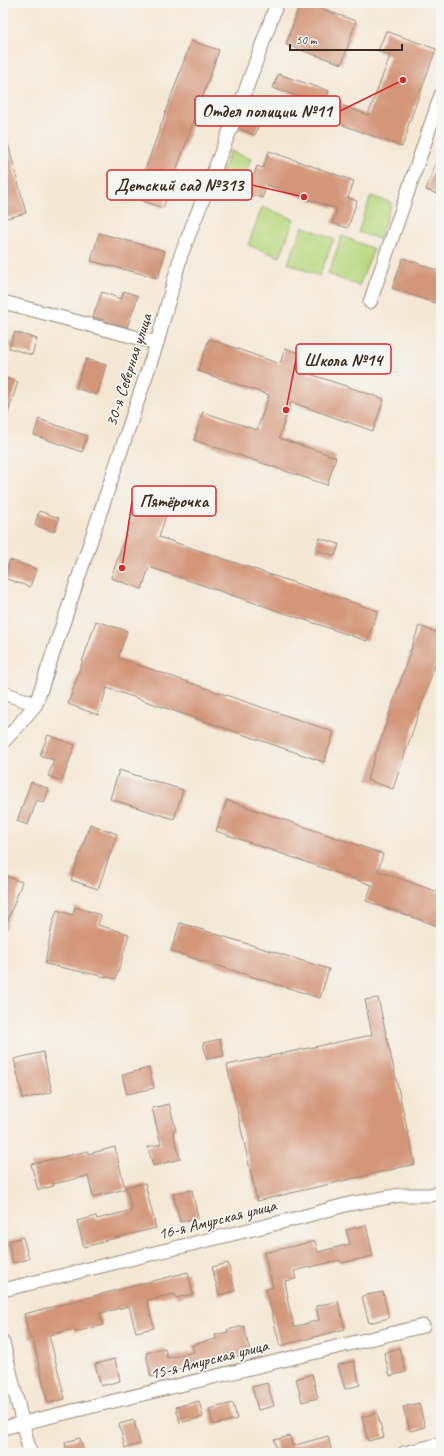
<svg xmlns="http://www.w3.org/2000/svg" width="444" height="1456" font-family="Caveat,sans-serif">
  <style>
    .green { fill: #b8d880; stroke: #7a814f }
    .building { fill: #d39679 }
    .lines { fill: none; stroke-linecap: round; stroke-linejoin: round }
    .street-casing { stroke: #98897a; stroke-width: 15 }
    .street { stroke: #fff; stroke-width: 13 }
    .labels { text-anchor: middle; stroke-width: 3.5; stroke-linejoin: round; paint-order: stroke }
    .street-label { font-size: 17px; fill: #3b2a1e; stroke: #f6f6f2 }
    .leader { fill: none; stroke: #d62828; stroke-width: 1.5 }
    .callout-dot { fill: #d62828; stroke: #f6f6f2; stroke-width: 1.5 }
    .callout { fill: #f6f6f2; stroke: #d62828; stroke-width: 1.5 }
    .callout-label { font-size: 18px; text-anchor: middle; font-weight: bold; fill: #3b2a1e }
  </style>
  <rect width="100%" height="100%" fill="#f6f6f2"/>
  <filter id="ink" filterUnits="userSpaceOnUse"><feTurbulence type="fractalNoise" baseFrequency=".025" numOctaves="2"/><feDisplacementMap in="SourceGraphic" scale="8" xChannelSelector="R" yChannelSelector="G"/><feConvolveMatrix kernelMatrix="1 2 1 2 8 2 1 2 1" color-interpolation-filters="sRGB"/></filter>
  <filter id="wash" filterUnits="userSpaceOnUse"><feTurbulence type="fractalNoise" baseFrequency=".012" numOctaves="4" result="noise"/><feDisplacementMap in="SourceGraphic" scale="16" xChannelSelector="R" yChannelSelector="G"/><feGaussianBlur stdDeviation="0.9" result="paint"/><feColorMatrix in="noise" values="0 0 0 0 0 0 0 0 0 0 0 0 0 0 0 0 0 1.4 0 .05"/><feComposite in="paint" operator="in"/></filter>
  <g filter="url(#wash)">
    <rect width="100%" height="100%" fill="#f4e8d5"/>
    <g class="green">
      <path d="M 230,151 L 251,159 L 238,191 L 218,182 Z"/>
      <path d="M 371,196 L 392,203 L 379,239 L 358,232 Z"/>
      <path d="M 262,207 L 294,219 L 280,257 L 248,245 Z"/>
      <path d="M 303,226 L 334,239 L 319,276 L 288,263 Z"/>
      <path d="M 342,236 L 374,249 L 359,286 L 328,274 Z"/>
    </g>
    <g id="blocks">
      <g class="building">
        <path d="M 300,3 L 305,3 L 356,21 L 342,64 L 286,45 Z"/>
        <path d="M 386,31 L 436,49 L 407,129 L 408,130 L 402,147 L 327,119 L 333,102 L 368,115 L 390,56 L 378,51 Z"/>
        <path d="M 191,41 L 219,50 L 163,208 L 135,198 Z"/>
        <path d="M 278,74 L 329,91 L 324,105 L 273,88 Z"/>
        <path d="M 244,116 L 260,122 L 255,135 L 239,129 Z"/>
        <path d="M 3,140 L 7,140 L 26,213 L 3,219 Z"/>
        <path d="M 269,151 L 354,181 L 348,198 L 357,201 L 348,228 L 332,223 L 337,209 L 267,185 L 262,198 L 248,193 L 257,166 L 263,168 Z"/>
        <path d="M 439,153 L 441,154 L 441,195 L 426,190 Z"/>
        <path d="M 99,233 L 165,251 L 158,278 L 91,261 Z"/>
        <path d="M 403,258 L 441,272 L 441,305 L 392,288 Z"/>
        <path d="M 124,291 L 138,296 L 127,327 L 93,317 L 102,292 L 121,299 Z"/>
        <path d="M 15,332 L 37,339 L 32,355 L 9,348 Z"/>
        <path d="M 209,339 L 280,364 L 285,348 L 307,356 L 301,371 L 384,399 L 373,431 L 291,402 L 279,438 L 336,457 L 327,485 L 194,440 L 203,412 L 257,430 L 269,395 L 198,371 Z"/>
        <path d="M 86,359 L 106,365 L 97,395 L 76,388 Z"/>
        <path d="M 3,377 L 18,382 L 5,421 L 3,421 Z"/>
        <path d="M 39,419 L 87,436 L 82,452 L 34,435 Z"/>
        <path d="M 138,500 L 168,510 L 159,537 L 378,611 L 367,641 L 149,567 L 142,589 L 111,578 Z"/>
        <path d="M 39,511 L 59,518 L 54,532 L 35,525 Z"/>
        <path d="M 319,538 L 339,544 L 335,556 L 316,550 Z"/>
        <path d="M 10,560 L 36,569 L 30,587 L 4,578 Z"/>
        <path d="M 96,621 L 127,631 L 118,658 L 334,732 L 324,762 L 107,688 L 98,715 L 68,704 Z"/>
        <path d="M 419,626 L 441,634 L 441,647 L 393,789 L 367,780 Z"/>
        <path d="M 48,735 L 75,745 L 62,781 L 48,776 L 54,760 L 40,755 Z"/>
        <path d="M 119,770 L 183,790 L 174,819 L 110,799 Z"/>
        <path d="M 31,782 L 49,789 L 44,803 L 37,800 L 28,825 L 17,821 Z"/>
        <path d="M 227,800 L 383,854 L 378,871 L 441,893 L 441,927 L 366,901 L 372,885 L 216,831 Z"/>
        <path d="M 90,824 L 117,834 L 98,889 L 71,880 Z"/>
        <path d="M 3,875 L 22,882 L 4,931 L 3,931 Z"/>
        <path d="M 75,907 L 101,915 L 98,925 L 129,934 L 116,979 L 45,964 L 52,926 L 57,910 L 73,915 Z"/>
        <path d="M 180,923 L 329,969 L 320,998 L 171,951 Z"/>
        <path d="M 378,998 L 415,1164 L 257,1201 L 227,1065 L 372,1035 L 365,1000 Z"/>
        <path d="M 220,1039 L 224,1056 L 207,1059 L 203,1043 Z"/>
        <path d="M 43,1052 L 52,1092 L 23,1099 L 14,1059 Z"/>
        <path d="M 149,1068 L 154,1088 L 127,1094 L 122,1075 Z"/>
        <path d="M 169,1104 L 176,1130 L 173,1131 L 180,1159 L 153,1166 L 148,1147 L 161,1144 L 152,1108 Z"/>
        <path d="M 115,1147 L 125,1189 L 93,1197 L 88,1176 L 53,1184 L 54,1186 L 38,1190 L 31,1164 L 88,1151 L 88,1154 Z"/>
        <path d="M 145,1183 L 156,1228 L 103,1241 L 103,1242 L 84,1247 L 77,1221 L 96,1216 L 97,1219 L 132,1210 L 126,1187 Z"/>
        <path d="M 192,1190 L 198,1218 L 180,1222 L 173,1194 Z"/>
        <path d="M 366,1225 L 373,1256 L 341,1263 L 340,1260 L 294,1271 L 296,1279 L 285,1281 L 288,1297 L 287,1297 L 294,1327 L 319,1320 L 316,1306 L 338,1301 L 345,1329 L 280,1346 L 266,1289 L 273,1287 L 264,1253 L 315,1241 L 318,1252 L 350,1244 L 346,1230 Z"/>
        <path d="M 23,1237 L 29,1259 L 13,1263 L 8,1241 Z"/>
        <path d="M 228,1263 L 235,1291 L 219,1295 L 212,1267 Z"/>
        <path d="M 188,1272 L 193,1294 L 176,1298 L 175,1294 L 147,1300 L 154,1328 L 136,1332 L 129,1306 L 100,1313 L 103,1325 L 75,1332 L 74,1329 L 49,1335 L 65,1399 L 48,1403 L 33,1339 L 30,1339 L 24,1314 Z"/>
        <path d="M 383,1292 L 389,1318 L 369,1323 L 362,1296 Z"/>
        <path d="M 244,1326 L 250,1353 L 222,1360 L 221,1359 L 170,1371 L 171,1372 L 151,1377 L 146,1353 L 165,1348 L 167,1358 L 194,1352 L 192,1345 L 216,1339 L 215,1335 L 228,1332 L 227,1330 Z"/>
        <path d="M 399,1348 L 406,1372 L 390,1376 L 384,1353 Z"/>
        <path d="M 115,1359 L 120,1381 L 101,1386 L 95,1364 Z"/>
        <path d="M 354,1361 L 360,1385 L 345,1389 L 338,1365 Z"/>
        <path d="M 312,1374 L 318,1398 L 302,1402 L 296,1379 Z"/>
        <path d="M 267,1383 L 274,1406 L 258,1410 L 252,1387 Z"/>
        <path d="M 199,1401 L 203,1417 L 180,1423 L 176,1407 Z"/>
        <path d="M 233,1403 L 237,1419 L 213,1425 L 209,1409 Z"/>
        <path d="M 419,1403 L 425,1427 L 410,1431 L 403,1407 Z"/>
        <path d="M 377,1413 L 384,1437 L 368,1441 L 362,1417 Z"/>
        <path d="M 134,1420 L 140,1444 L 125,1448 L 119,1424 Z"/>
        <path d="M 290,1436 L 292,1446 L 328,1436 L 332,1453 L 278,1453 L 274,1440 Z"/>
        <path d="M 80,1438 L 84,1453 L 67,1453 L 65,1442 Z"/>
      </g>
    </g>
  </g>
  <g filter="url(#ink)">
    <use href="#blocks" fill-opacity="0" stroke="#98897a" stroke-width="1"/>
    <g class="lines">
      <defs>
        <g id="street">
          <path d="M 3,302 L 157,343"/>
          <path d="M 370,302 L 441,95"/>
          <path d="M 3,693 L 36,704"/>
          <path d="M 3,742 L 17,727 L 36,704 L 157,343 L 181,255 L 245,92 L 277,3"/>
          <path d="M 3,1290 L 298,1218 L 349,1204 L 401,1195 L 429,1195 L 441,1193"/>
          <path d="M 3,1343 L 30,1453"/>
          <path d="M 3,1428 L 423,1326"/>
          <path d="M 404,1453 L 441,1444"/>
        </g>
      </defs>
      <use href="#street" class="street-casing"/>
      <use href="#street" class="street"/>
    </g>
  </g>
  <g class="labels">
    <g class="street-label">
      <text transform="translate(128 370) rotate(-72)" y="6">30-я Северная улица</text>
      <text transform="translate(217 1219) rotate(-14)" y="6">16-я Амурская улица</text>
      <text transform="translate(209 1359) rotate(-14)" y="6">15-я Амурская улица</text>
    </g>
  </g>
  <path class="leader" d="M403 80L340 111M304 197L252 185M286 410L296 359M122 568L132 501"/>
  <g class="callout-dot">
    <circle cx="403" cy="80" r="4"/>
    <circle cx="304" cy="197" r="4"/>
    <circle cx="286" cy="410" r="4"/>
    <circle cx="122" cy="568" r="4"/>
  </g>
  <g class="callout">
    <rect x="195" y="96" width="145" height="30" rx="4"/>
    <rect x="107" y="170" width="145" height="30" rx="4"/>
    <rect x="296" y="344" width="95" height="30" rx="4"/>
    <rect x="132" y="486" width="84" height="30" rx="4"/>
  </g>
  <g class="callout-label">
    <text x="267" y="117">Отдел полиции №11</text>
    <text x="179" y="191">Детский сад №313</text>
    <text x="343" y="366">Школа №14</text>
    <text x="174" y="507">Пятёрочка</text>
  </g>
  <rect width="444" height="1456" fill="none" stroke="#f6f6f2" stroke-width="16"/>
  <path d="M290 44v6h112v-6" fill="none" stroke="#3b2a1e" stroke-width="2"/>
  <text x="296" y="44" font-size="12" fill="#3b2a1e" stroke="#f6f6f2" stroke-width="3" paint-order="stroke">50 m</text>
</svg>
